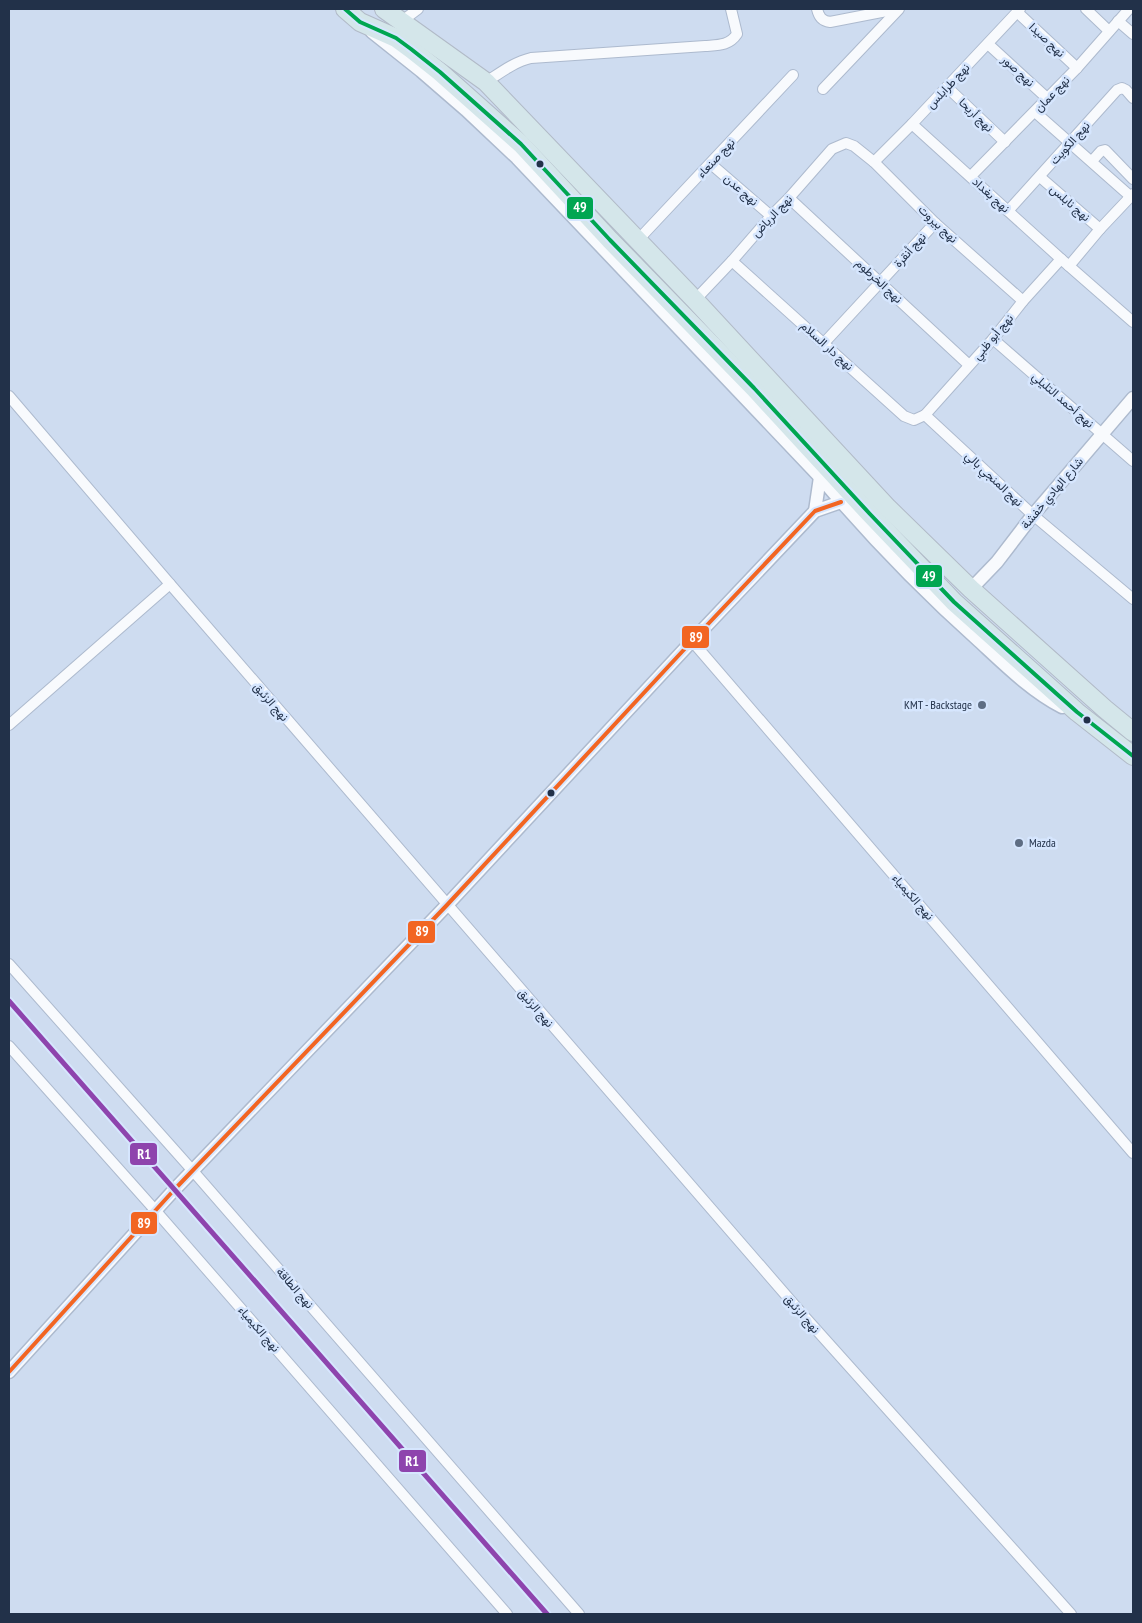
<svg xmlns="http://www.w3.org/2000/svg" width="1142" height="1623" font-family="'PT Sans Narrow',Vazirmatn,sans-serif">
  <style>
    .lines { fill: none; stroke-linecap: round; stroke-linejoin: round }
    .minor-casing { stroke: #adbace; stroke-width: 12 }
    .tertiary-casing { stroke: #adbace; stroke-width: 15 }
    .trunk-casing { stroke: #b1bac7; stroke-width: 20 }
    .minor { stroke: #f8fafd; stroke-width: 10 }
    .tertiary { stroke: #f8fafd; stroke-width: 12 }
    .trunk { stroke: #d4e6ea; stroke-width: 18 }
    .bus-1-casing { stroke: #d6e6fe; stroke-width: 8 }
    .bus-2-casing { stroke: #d6e6fe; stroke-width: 8 }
    .bus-1 { stroke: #00a651; stroke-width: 4 }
    .bus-2 { stroke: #f26522; stroke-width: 4 }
    .rail-1-casing { stroke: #d6e6fe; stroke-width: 9 }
    .rail-1 { stroke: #8e44ad; stroke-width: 5 }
    .bus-dot { fill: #223149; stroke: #d6e6fe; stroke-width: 2 }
    .poi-dot { fill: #5e6d83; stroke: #d6e6fe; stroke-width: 2 }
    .labels { text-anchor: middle; stroke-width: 5; stroke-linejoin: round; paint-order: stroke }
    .street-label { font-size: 12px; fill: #223149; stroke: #d6e6fe }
    .poi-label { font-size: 12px; fill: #223149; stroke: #d6e6fe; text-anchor: end }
    .line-badge { stroke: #d6e6fe; stroke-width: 2 }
    .badge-label { font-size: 14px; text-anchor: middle; font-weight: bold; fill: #fff }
  </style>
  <rect width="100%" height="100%" fill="#cedcf0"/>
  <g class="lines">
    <defs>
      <g id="minor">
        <path d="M 817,9 C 819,17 822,21 830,22 L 897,9"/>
        <path d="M 1086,9 L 1109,31"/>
        <path d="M 1017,12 L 1077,68"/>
        <path d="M 402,21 L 418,9"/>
        <path d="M 1118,21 L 1133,34"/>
        <path d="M 988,44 L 1048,99"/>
        <path d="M 486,82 C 500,73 514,62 531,58 L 705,46 C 718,45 729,46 737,34 L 731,9"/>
        <path d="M 947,87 L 1005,142"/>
        <path d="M 823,89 L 899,9"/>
        <path d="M 1035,112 L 1130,196"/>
        <path d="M 912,124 L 1061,259 L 1133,322"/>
        <path d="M 1092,161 L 1101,151 L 1105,150 L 1133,179"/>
        <path d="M 874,162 L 912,124 L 1020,9"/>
        <path d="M 711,164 L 771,216"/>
        <path d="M 971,176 L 1077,68 L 1129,9"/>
        <path d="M 1040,177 L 1100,229"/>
        <path d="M 789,198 L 969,365"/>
        <path d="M 1008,211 L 1117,90 L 1122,88 L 1126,90 L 1133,98"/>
        <path d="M 638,240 L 793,75"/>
        <path d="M 732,261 L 904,416 L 914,420 L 925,415 L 993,339 L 1023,301 L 1061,259"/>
        <path d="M 1069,266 L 1100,229 L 1133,194"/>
        <path d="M 695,300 L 732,261 L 771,216 L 789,198 L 832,149 L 846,143 L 854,146 L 874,162 L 935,223 L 1023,301"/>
        <path d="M 993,339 L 1133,461"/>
        <path d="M 824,343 L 935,223"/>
        <path d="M 9,396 L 170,584 L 804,1316 L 1071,1614"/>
        <path d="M 925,415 L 1033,515 L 1133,599"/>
        <path d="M 692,641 L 1133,1153"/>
        <path d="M 9,725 L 170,584"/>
        <path d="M 9,964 L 193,1171 L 579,1614"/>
        <path d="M 9,1046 L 155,1210 L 507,1614"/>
      </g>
      <g id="tertiary">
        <path d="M 372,32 L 421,71 L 466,110 L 517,158 L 820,477 C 869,535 922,590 979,641 C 1005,665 1031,691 1062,707"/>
        <path d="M 815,511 L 820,477"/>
        <path d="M 971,589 L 997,562 L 1033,515 L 1133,398"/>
        <path d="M 9,1372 L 174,1190 L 447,905 L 692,641 L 815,511 L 841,502"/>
      </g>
      <g id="trunk">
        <path d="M 345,9 L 360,22 L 396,38 L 411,49 L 440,72 L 521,144 L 610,240 L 754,388 L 869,513 L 954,602 L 1077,712 L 1133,756"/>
        <path d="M 384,9 L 486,82 L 695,300 L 888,508 L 971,589 L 1105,709 L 1133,732"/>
      </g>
    </defs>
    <use href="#minor" class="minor-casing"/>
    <use href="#tertiary" class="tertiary-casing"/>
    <use href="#trunk" class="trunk-casing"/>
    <use href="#minor" class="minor"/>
    <use href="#tertiary" class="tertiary"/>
    <use href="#trunk" class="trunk"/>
    <defs>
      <path id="bus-1" d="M 345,9 L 360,22 L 396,38 L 411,49 L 440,72 L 521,144 L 610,240 L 754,388 L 869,513 L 954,602 L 1077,712 L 1133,756"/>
      <path id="bus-2" d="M 9,1372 L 174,1190 L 447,905 L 692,641 L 815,511 L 841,502"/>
    </defs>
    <use href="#bus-1" class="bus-1-casing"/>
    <use href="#bus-2" class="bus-2-casing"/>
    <use href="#bus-1" class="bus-1"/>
    <use href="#bus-2" class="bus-2"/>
    <defs>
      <path id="rail-1" d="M 9,1001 L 547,1614"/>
    </defs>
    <use href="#rail-1" class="rail-1-casing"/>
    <use href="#rail-1" class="rail-1"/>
  </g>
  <g class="bus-dot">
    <circle cx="540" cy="164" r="4.5"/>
    <circle cx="1087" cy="720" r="4.5"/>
    <circle cx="551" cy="793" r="4.5"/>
  </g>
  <g class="poi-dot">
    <circle cx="982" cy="705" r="5"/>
    <circle cx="1019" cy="843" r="5"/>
  </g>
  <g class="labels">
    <g class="street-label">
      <text transform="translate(1047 40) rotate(43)" y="4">نهج صيدا</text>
      <text transform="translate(1018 71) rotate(43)" y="4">نهج صور</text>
      <text transform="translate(948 86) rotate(-47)" y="4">نهج طرابلس</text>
      <text transform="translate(1052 94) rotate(-46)" y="4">نهج عمان</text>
      <text transform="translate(976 115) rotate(44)" y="4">نهج أريحا</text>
      <text transform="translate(1070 143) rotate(-48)" y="4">نهج الكويت</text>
      <text transform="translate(716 158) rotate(-47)" y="4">نهج صنعاء</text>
      <text transform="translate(741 190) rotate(41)" y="4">نهج عدن</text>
      <text transform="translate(991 195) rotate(42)" y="4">نهج بغداد</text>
      <text transform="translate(1070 203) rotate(41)" y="4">نهج نابلس</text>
      <text transform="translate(772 216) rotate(-47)" y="4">نهج الرياض</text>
      <text transform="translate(938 224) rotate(43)" y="4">نهج بيروت</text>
      <text transform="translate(910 250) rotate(-48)" y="4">نهج أنقرة</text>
      <text transform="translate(879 281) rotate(43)" y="4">نهج الخرطوم</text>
      <text transform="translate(993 337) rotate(-50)" y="4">نهج أبو ظبي</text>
      <text transform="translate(827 346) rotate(42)" y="4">نهج دار السلام</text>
      <text transform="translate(1063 400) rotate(41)" y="4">نهج أحمد التليلي</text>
      <text transform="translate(994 479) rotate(43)" y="4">نهج المنجي بالي</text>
      <text transform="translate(1052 493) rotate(-50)" y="4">شارع الهادي خفشة</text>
      <text transform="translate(271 702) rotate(49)" y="4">نهج الزئبق</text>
      <text transform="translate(913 897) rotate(49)" y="4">نهج الكيمياء</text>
      <text transform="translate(536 1008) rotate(49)" y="4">نهج الزئبق</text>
      <text transform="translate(295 1288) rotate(49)" y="4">نهج الطاقة</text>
      <text transform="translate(802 1314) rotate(49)" y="4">نهج الزئبق</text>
      <text transform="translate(259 1329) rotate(49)" y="4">نهج الكيمياء</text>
    </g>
    <g class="poi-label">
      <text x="972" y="709">KMT - Backstage</text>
      <text x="1029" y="847" text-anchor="start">Mazda</text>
    </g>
  </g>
  <g class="line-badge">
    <rect x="566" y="196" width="28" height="24" rx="5" fill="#00a651"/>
    <rect x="915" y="564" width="28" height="24" rx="5" fill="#00a651"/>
    <rect x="681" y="625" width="29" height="24" rx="5" fill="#f26522"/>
    <rect x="407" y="920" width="29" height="24" rx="5" fill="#f26522"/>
    <rect x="129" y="1142" width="29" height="24" rx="5" fill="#8e44ad"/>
    <rect x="130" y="1211" width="28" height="24" rx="5" fill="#f26522"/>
    <rect x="398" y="1449" width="29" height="24" rx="5" fill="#8e44ad"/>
  </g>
  <g class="badge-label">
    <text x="580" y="212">49</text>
    <text x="929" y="581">49</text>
    <text x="696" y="642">89</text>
    <text x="422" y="936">89</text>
    <text x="144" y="1159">R1</text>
    <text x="144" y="1228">89</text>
    <text x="412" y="1466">R1</text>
  </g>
  <rect width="1142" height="1623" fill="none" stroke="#223149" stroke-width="20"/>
</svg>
